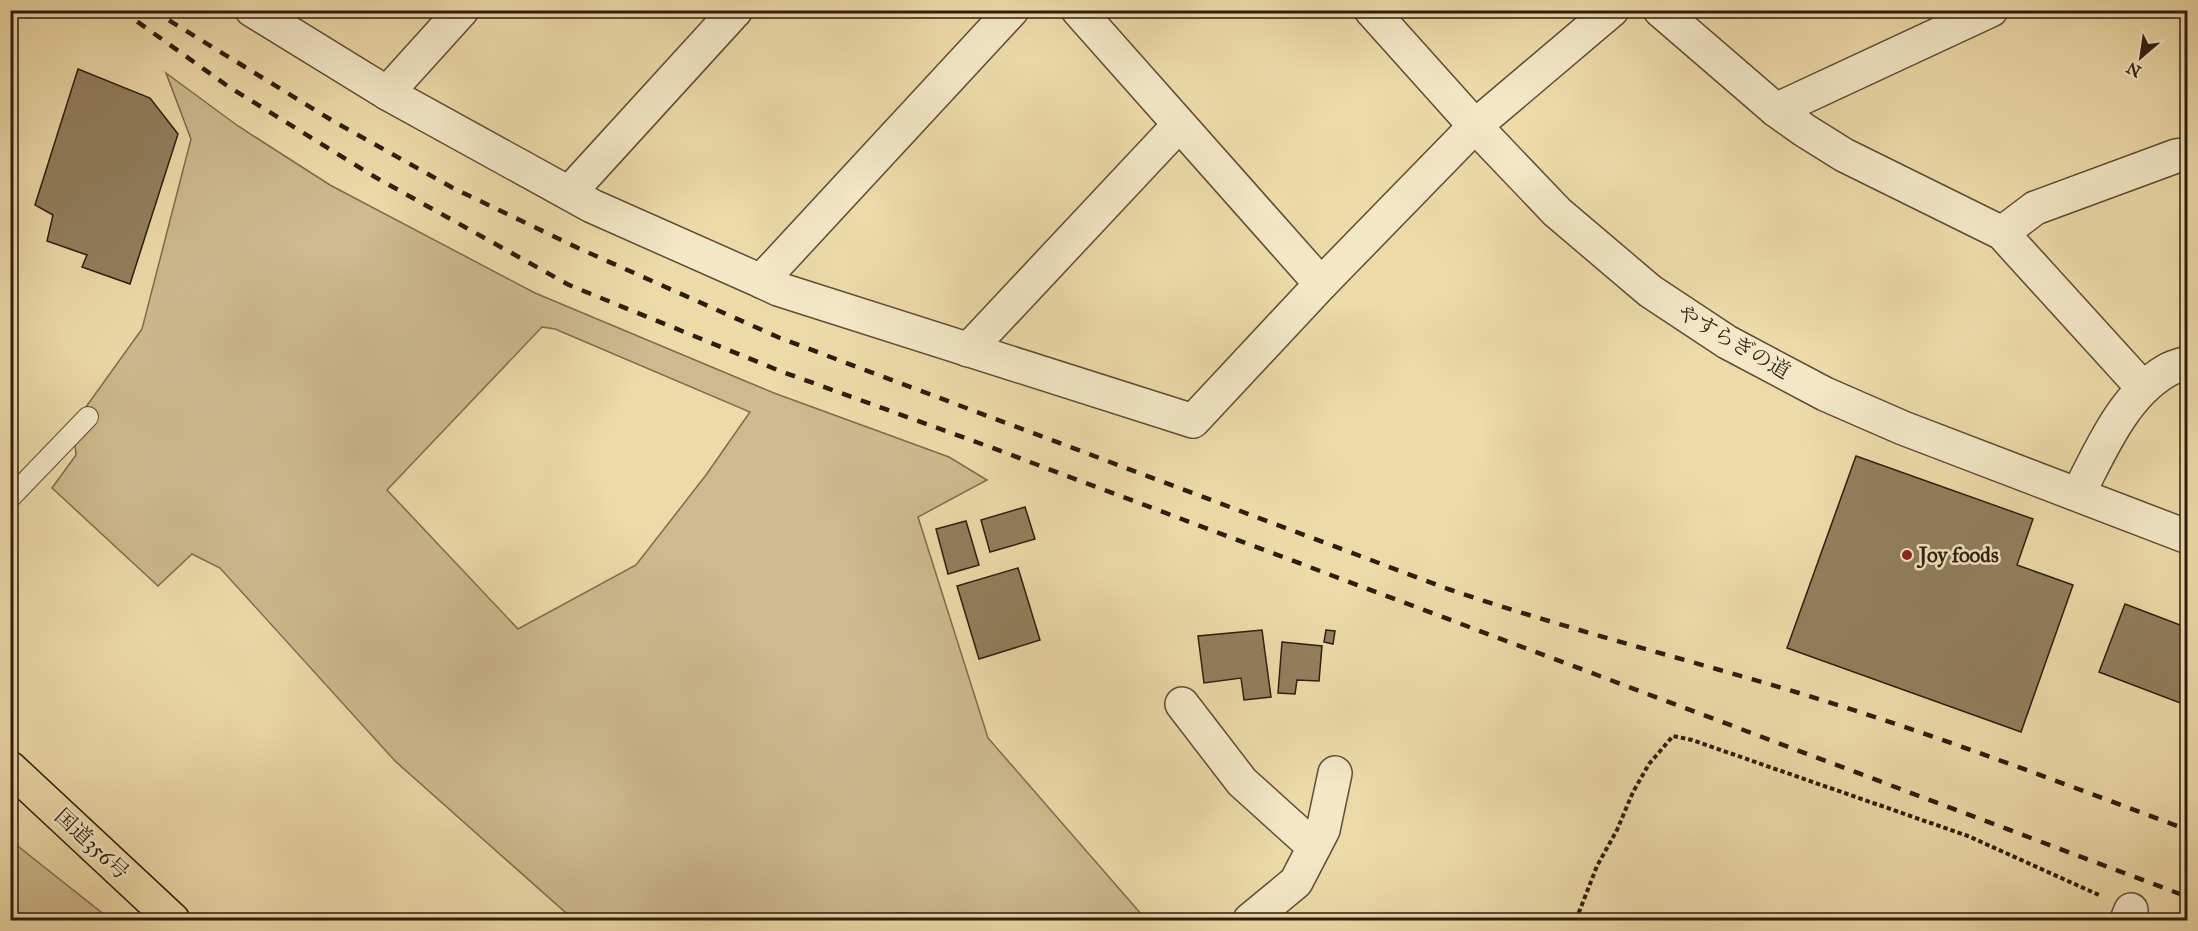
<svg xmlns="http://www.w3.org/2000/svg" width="2198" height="931" font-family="'IM FELL Great Primer','Noto Serif JP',serif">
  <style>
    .green { fill: #cdba8e; stroke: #7e6c4d; stroke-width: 1.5; fill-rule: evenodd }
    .building { fill: #927f5e; stroke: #2f1d0c; stroke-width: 1.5 }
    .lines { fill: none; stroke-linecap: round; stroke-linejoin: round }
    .service-casing { stroke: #5e4c33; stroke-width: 22 }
    .minor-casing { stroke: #5e4c33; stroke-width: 36 }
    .tertiary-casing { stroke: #5e4c33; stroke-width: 36 }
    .trunk-casing { stroke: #2f1d0c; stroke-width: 36 }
    .path { stroke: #2f1d0c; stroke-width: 4; stroke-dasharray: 4.5 3; stroke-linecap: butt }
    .service { stroke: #f3e7c7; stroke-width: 20 }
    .minor { stroke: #f3e7c7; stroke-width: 33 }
    .tertiary { stroke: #f3e7c7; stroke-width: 33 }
    .trunk { stroke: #eddaa9; stroke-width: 33 }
    .rail { stroke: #2f1d0c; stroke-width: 4.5; stroke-dasharray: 10 10; stroke-linecap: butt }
    .poi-dot { fill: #8f2418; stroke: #f3e7c7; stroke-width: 2 }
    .labels { text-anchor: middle; stroke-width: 5; stroke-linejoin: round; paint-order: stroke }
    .street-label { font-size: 21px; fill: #2f1d0c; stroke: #f3e7c7 }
    .poi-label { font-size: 21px; font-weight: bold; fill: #2f1d0c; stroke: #f3e7c7; text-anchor: start }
  </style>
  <rect width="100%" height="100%" fill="#eddaa9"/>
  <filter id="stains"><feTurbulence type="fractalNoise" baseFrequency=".00333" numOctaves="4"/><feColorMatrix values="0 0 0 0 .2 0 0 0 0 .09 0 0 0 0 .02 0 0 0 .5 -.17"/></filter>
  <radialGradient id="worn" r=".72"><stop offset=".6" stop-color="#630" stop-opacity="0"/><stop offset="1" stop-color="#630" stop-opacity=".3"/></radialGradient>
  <g class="green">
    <path d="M 166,73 L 238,126 L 330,185 L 535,293 L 774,393 L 949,457 L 987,480 L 918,517 L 988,738 L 1142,915 L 1130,920 L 930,920 C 912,911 895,909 877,920 L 574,920 L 395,761 L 220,568 L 192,554 L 158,586 L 52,488 L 76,455 L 73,425 L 142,329 L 191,139 ZM 542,327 L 555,329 L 750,412 L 706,475 L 636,565 L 518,629 L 387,490 Z"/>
    <path d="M 10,839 L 19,847 L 111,920 L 11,920 Z"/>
  </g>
  <g class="building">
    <path d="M 78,69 L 150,98 L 178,134 L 130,284 L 82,267 L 87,255 L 47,241 L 53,215 L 35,205 Z"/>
    <path d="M 1856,456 L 2033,519 L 2017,565 L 2073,585 L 2021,732 L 1787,648 Z"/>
    <path d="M 1025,507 L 1035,539 L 990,552 L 981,520 Z"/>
    <path d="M 966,521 L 979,565 L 948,574 L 936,529 Z"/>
    <path d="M 1018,568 L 1040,640 L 979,659 L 957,586 Z"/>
    <path d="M 2125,604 L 2188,628 L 2188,706 L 2099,672 Z"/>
    <path d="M 1262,630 L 1271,697 L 1244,700 L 1241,678 L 1204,683 L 1198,636 Z"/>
    <path d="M 1326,630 L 1335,631 L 1333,644 L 1324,642 Z"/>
    <path d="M 1282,642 L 1322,646 L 1319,681 L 1297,680 L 1295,694 L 1278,693 Z"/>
  </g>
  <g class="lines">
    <defs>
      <path id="service" d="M 10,498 L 88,417"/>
      <g id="minor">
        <path d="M 252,10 L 387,93 L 592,206 L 761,281 L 778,289 L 1193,421 L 1321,284 L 1475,126 L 1612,10"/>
        <path d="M 1078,10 L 1321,284"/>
        <path d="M 1660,10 L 1776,110 L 1804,130 L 1844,155 L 2002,233 L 2143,388"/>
        <path d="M 387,93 L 462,10"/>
        <path d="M 1776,110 L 1991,10"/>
        <path d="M 569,193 L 736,10"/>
        <path d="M 2002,233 L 2035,208 L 2176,156 L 2188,154"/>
        <path d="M 761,281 L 1012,10"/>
        <path d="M 968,350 L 1179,125"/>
        <path d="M 2078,494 C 2100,452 2123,396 2166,371 C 2172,367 2180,365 2188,363"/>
        <path d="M 1182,704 L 1242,782 L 1314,847"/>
        <path d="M 1250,920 L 1296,882 L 1323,830 L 1335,773"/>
        <path d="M 2127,920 L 2131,910"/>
      </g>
      <path id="tertiary" d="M 1371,10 L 1475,126 L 1557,212 L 1650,291 L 1727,342 L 1825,394 L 1903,428 L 2188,537"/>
      <path id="trunk" d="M 10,768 L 173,920"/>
    </defs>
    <use href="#service" class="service-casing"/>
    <use href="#minor" class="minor-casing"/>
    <use href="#tertiary" class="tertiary-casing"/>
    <use href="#trunk" class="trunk-casing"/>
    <path class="path" d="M 1576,920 L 1597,866 L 1617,830 L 1633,792 L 1649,764 L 1673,736 L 1692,740 L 1968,836 L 2099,895"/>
    <use href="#service" class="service"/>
    <use href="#minor" class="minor"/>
    <use href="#tertiary" class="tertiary"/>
    <use href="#trunk" class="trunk"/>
    <g class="rail">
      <path d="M 121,10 L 229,87 L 375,177 L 569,285 L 780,371 L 990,447 L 2188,897"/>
      <path d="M 152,10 L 333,121 L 453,188 L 578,248 L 780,338 L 1448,589 C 1563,628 1682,658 1799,693 C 1931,733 2059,782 2188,830"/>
    </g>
  </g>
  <circle class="poi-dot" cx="1907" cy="555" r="6"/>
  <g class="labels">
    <g class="street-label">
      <text transform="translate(1734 342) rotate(30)" y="7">やすらぎの道</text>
      <text transform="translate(92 844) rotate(43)" y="7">国道356号</text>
    </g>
    <g class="poi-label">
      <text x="1919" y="562">Joy foods</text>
    </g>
  </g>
  <rect width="2198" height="931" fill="none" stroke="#eddaa9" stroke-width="36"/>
  <rect x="12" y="12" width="2174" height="907" fill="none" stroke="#2f1d0c" stroke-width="3"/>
  <rect x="18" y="18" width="2162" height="895" fill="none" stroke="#2f1d0c" stroke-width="1.5"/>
  <g transform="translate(2141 57) rotate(209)" stroke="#f3e7c7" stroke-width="4.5" paint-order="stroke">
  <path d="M0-4.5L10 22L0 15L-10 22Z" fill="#2f1d0c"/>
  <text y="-9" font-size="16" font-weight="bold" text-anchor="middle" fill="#2f1d0c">N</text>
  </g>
  <rect width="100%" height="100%" filter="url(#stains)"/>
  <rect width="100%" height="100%" fill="url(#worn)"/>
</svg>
